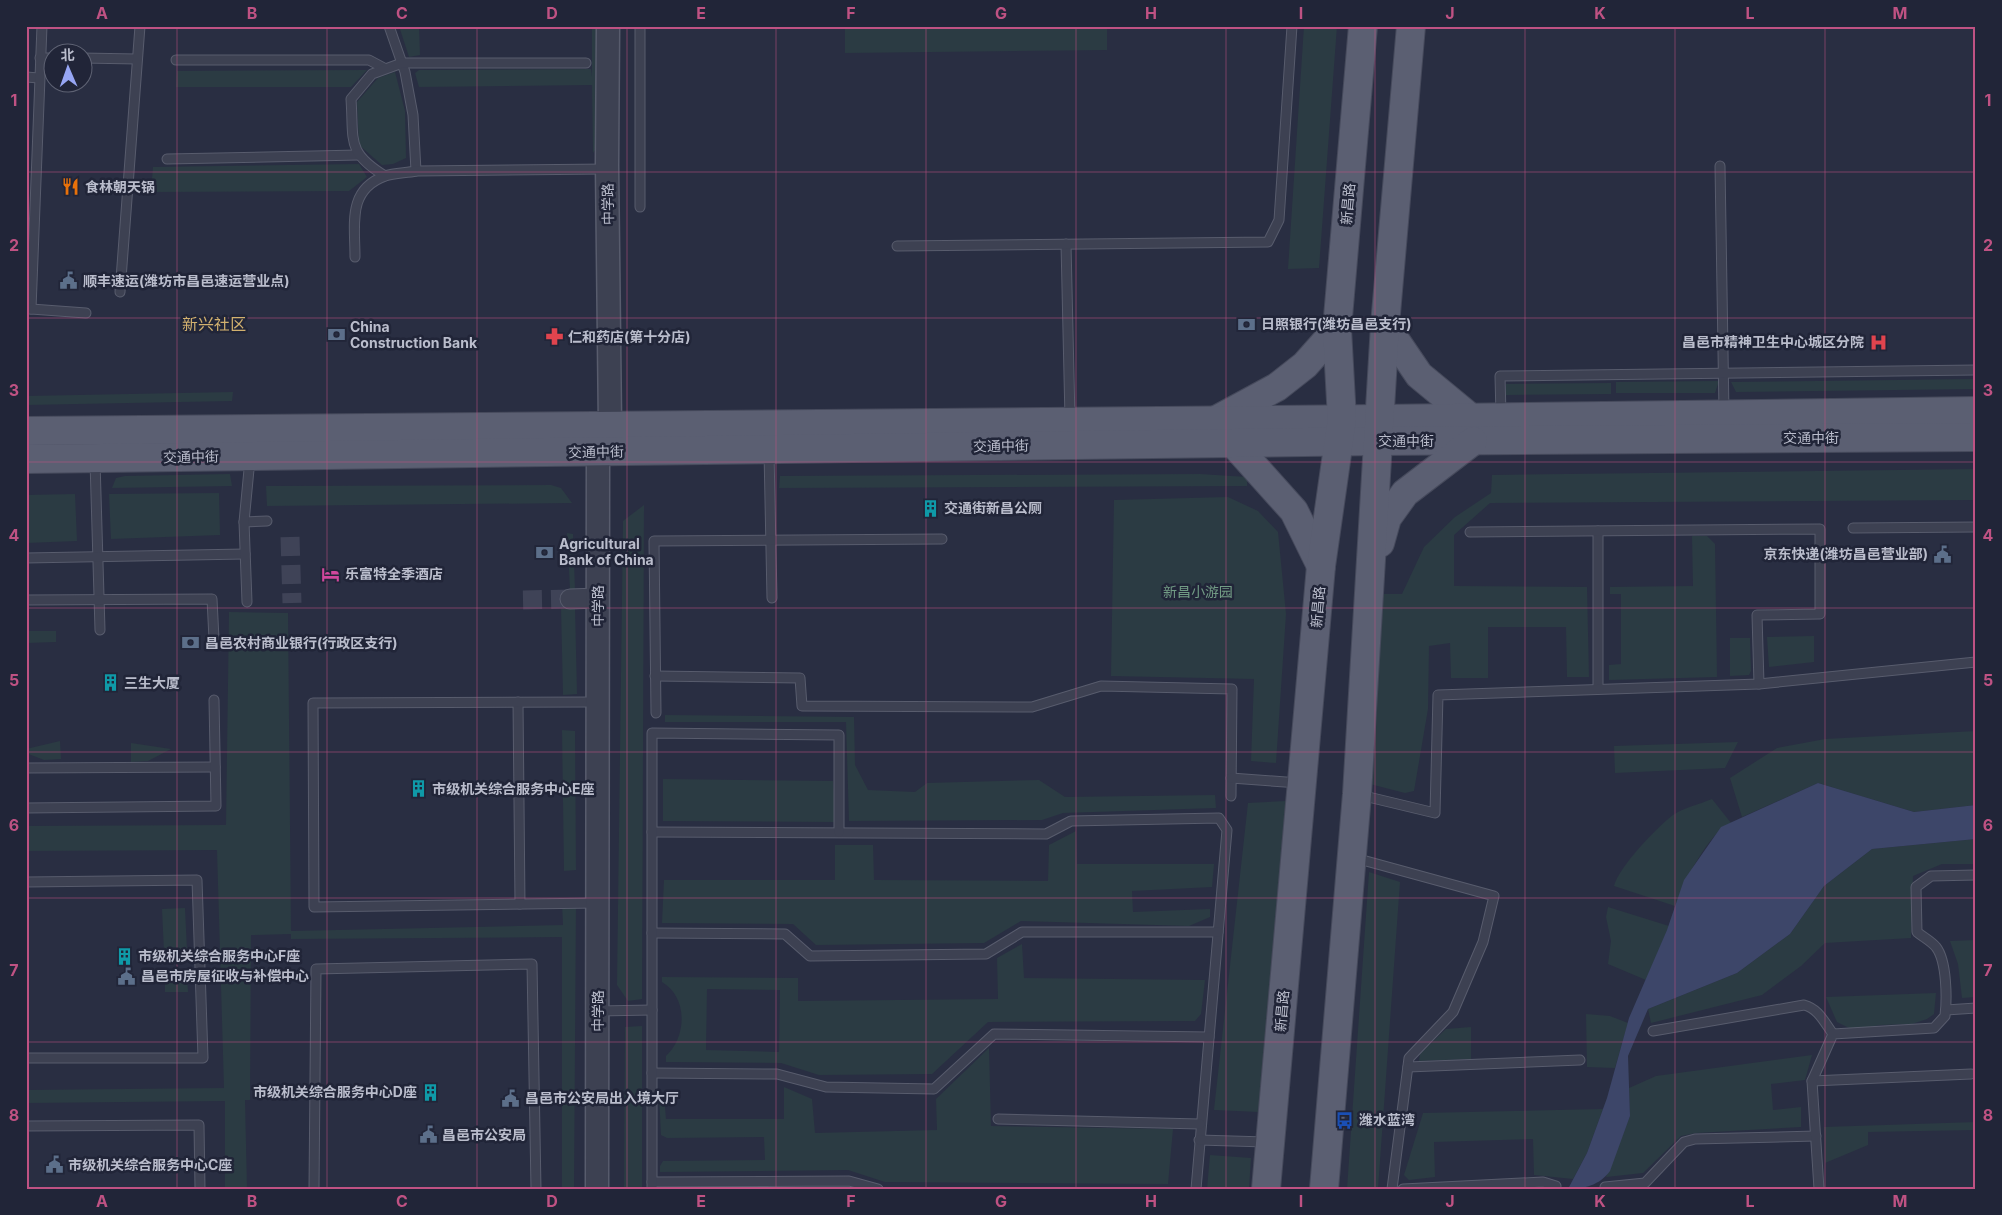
<svg xmlns="http://www.w3.org/2000/svg" width="2002" height="1215" font-family="Inter,'Noto Sans SC',sans-serif">
  <style>
    .green { fill: #2b3b43; fill-rule: evenodd }
    .water { fill: #3d4669 }
    .lines { fill: none; stroke-linecap: round; stroke-linejoin: round }
    .minor-tunnel { stroke: #3f4357; stroke-width: 19; stroke-dasharray: 19 9; stroke-linecap: butt }
    .service-casing { stroke: #585c6d; stroke-width: 11 }
    .minor-casing { stroke: #585c6d; stroke-width: 21 }
    .tertiary-casing { stroke: #585c6d; stroke-width: 25 }
    .primary-casing { stroke: #464a5c; stroke-width: 30 }
    .service { stroke: #3d4152; stroke-width: 9 }
    .minor { stroke: #3d4152; stroke-width: 19 }
    .tertiary { stroke: #3d4152; stroke-width: 22 }
    .primary { stroke: #5b5f72; stroke-width: 28 }
    .grid { fill: none; stroke: #bf5283; stroke-width: 1; stroke-opacity: 0.55 }
    .labels { text-anchor: middle; stroke-width: 5; stroke-linejoin: round; paint-order: stroke }
    .poi-label { font-size: 14px; font-weight: bold; fill: #babdcc; stroke: #212538; text-anchor: start }
    .street-label { font-size: 14px; fill: #babdcc; stroke: #212538 }
    .park-label { font-size: 14px; fill: #729c85; stroke: #212538 }
    .quarter-label { font-size: 16px; fill: #d2b16f; stroke: #212538 }
    .neatline { fill: none; stroke: #bf5283; stroke-width: 2 }
    .grid-label { font-size: 16px; text-anchor: middle; font-weight: bold; fill: #bf5283 }
  </style>
  <rect width="100%" height="100%" fill="#292e42"/>
  <g class="green">
    <path d="M 399,26 L 419,26 L 420,55 L 409,57 Z"/>
    <path d="M 592,26 L 600,26 L 600,143 L 593,153 L 592,85 L 419,87 L 415,73 L 419,70 L 591,69 L 592,77 Z"/>
    <path d="M 845,26 L 1107,26 L 1107,50 L 845,53 Z"/>
    <path d="M 1304,26 L 1337,26 L 1319,268 L 1288,269 Z"/>
    <path d="M 367,70 L 351,87 L 176,87 L 177,71 Z"/>
    <path d="M 395,72 L 405,111 L 406,158 L 393,164 L 382,165 L 359,145 L 357,102 L 378,78 Z"/>
    <path d="M 359,164 L 367,177 L 349,191 L 151,192 L 153,167 Z"/>
    <path d="M 1976,379 L 1976,389 L 1736,392 L 1731,382 Z"/>
    <path d="M 1719,381 L 1715,393 L 1616,393 L 1616,382 Z"/>
    <path d="M 1611,383 L 1611,394 L 1506,395 L 1506,384 Z"/>
    <path d="M 233,392 L 232,401 L 26,405 L 26,396 Z"/>
    <path d="M 1976,469 L 1976,500 L 1490,503 L 1454,535 L 1454,586 L 1587,587 L 1589,677 L 1567,677 L 1566,627 L 1488,627 L 1488,678 L 1451,678 L 1450,643 L 1429,646 L 1428,709 L 1414,791 L 1405,793 L 1366,783 L 1380,594 L 1402,594 L 1424,547 L 1455,517 L 1491,493 L 1492,475 Z"/>
    <path d="M 230,474 L 232,486 L 112,488 L 116,478 L 125,476 Z"/>
    <path d="M 1200,474 L 1247,477 L 1247,486 L 779,488 L 780,476 Z"/>
    <path d="M 551,485 L 561,488 L 572,503 L 267,506 L 266,486 Z"/>
    <path d="M 219,493 L 220,535 L 111,539 L 109,494 Z"/>
    <path d="M 75,494 L 77,541 L 26,543 L 26,495 Z"/>
    <path d="M 1228,497 L 1258,511 L 1278,532 L 1286,614 L 1276,763 L 1251,761 L 1254,679 L 1111,676 L 1114,500 Z"/>
    <path d="M 644,505 L 642,999 L 628,1001 L 617,985 L 623,521 Z"/>
    <path d="M 567,533 L 573,534 L 575,590 L 570,589 Z"/>
    <path d="M 1692,536 L 1707,536 L 1715,544 L 1717,677 L 1609,680 L 1609,665 L 1621,664 L 1621,594 L 1610,594 L 1610,587 L 1693,586 Z"/>
    <path d="M 561,607 L 575,607 L 577,694 L 563,695 Z"/>
    <path d="M 229,612 L 288,613 L 291,931 L 563,925 L 562,904 L 576,903 L 574,1189 L 562,1189 L 562,937 L 291,939 L 291,934 L 251,935 L 250,1100 L 245,1100 L 247,1189 L 225,1189 L 225,1101 L 26,1103 L 26,1090 L 224,1088 L 217,850 L 26,851 L 26,826 L 226,825 Z"/>
    <path d="M 26,631 L 56,631 L 56,642 L 26,643 Z"/>
    <path d="M 1814,636 L 1814,662 L 1769,667 L 1767,637 Z"/>
    <path d="M 1730,638 L 1750,638 L 1751,671 L 1749,675 L 1730,676 Z"/>
    <path d="M 665,715 L 854,717 L 855,765 L 868,790 L 915,792 L 927,783 L 1039,780 L 1065,797 L 1215,795 L 1216,808 L 1063,813 L 1042,820 L 849,821 L 846,722 L 665,722 Z"/>
    <path d="M 562,730 L 575,731 L 576,870 L 564,871 Z"/>
    <path d="M 1976,731 L 1976,805 L 1914,812 L 1818,783 L 1742,817 L 1730,778 L 1777,748 L 1825,739 Z"/>
    <path d="M 60,741 L 61,759 L 44,760 L 26,753 L 26,749 Z"/>
    <path d="M 1738,742 L 1725,768 L 1615,773 L 1614,746 Z"/>
    <path d="M 131,743 L 171,749 L 148,761 L 131,762 Z"/>
    <path d="M 663,779 L 833,781 L 836,822 L 663,821 Z"/>
    <path d="M 1712,799 L 1731,823 C 1708,833 1684,882 1675,906 L 1614,886 C 1619,867 1656,828 1673,815 C 1683,808 1700,804 1712,799 Z"/>
    <path d="M 1286,801 L 1259,1112 L 1214,1110 L 1248,803 Z"/>
    <path d="M 1076,831 L 1077,864 L 1214,864 L 1212,887 L 1132,891 L 1133,912 L 1210,909 L 1210,917 L 1189,926 L 1021,921 L 984,943 L 816,945 L 793,924 L 662,923 L 664,880 L 835,880 L 835,845 L 873,845 L 874,880 L 1048,881 L 1049,845 Z"/>
    <path d="M 1976,839 L 1976,864 L 1942,864 L 1913,876 L 1911,938 L 1825,943 L 1801,966 L 1762,995 L 1651,1023 L 1648,1009 L 1737,973 L 1790,934 L 1824,886 L 1872,849 Z"/>
    <path d="M 1369,872 L 1400,882 L 1378,1189 L 1347,1189 Z"/>
    <path d="M 1608,907 L 1669,926 L 1646,980 L 1608,964 L 1611,941 L 1606,917 Z"/>
    <path d="M 185,908 L 187,951 L 164,952 L 162,909 Z"/>
    <path d="M 1976,940 L 1976,997 L 1962,998 L 1958,964 L 1950,941 Z"/>
    <path d="M 1022,944 L 1024,978 L 1205,980 L 1201,1014 L 1195,1021 L 988,1022 L 932,1074 L 819,1075 L 781,1063 L 666,1062 L 666,1056 C 687,1037 688,997 662,982 L 662,977 L 798,978 L 798,1001 L 998,999 L 997,958 ZM 707,989 L 780,990 L 779,1052 L 706,1050 Z"/>
    <path d="M 187,977 L 188,992 L 165,992 L 165,978 Z"/>
    <path d="M 1936,993 L 1934,1014 L 1927,1019 L 1912,1024 L 1880,1025 L 1853,1030 L 1837,1022 L 1826,997 Z"/>
    <path d="M 1586,1014 L 1610,1016 L 1628,1023 L 1615,1068 L 1587,1067 Z"/>
    <path d="M 642,1026 L 642,1189 L 624,1189 L 625,1027 Z"/>
    <path d="M 1471,1027 L 1471,1059 L 1419,1061 L 1420,1054 L 1446,1029 Z"/>
    <path d="M 989,1048 L 991,1126 L 1173,1129 L 1168,1184 L 885,1182 L 848,1170 L 660,1172 L 660,1166 L 663,1161 L 765,1160 L 764,1137 L 667,1138 L 661,1135 L 659,1095 L 664,1095 L 666,1119 L 784,1119 L 784,1087 L 812,1099 L 815,1133 L 937,1130 L 936,1099 Z"/>
    <path d="M 1812,1055 L 1805,1080 L 1771,1084 L 1773,1110 L 1801,1107 L 1801,1127 L 1696,1133 L 1681,1136 L 1643,1173 L 1606,1177 L 1630,1116 L 1629,1088 L 1656,1076 Z"/>
    <path d="M 1603,1109 L 1587,1153 L 1573,1179 L 1534,1175 L 1533,1139 L 1434,1142 L 1435,1177 L 1409,1180 L 1404,1175 L 1423,1113 Z"/>
    <path d="M 1976,1122 L 1976,1130 L 1868,1132 L 1868,1145 L 1825,1163 L 1824,1127 Z"/>
    <path d="M 1210,1155 L 1251,1158 L 1249,1189 L 1207,1189 Z"/>
  </g>
  <path class="water" d="M 1818,783 L 1914,812 L 1976,805 L 1976,839 L 1872,849 L 1824,886 L 1790,934 L 1737,973 L 1648,1009 L 1628,1056 L 1630,1116 L 1610,1171 C 1600,1185 1584,1189 1568,1189 L 1587,1153 L 1607,1098 L 1629,1018 L 1667,930 L 1684,880 L 1721,827 Z"/>
  <g class="lines">
    <g class="minor-tunnel">
      <path d="M 290,537 L 292,603"/>
      <path d="M 523,600 L 570,599"/>
    </g>
    <defs>
      <g id="service">
        <path d="M 389,26 L 405,72 L 413,115 L 416,171"/>
        <path d="M 640,26 L 640,207"/>
        <path d="M 40,58 L 52,58"/>
        <path d="M 82,58 L 137,59"/>
        <path d="M 176,60 L 369,60 L 384,68"/>
        <path d="M 26,77 L 39,78"/>
        <path d="M 167,159 L 359,155"/>
        <path d="M 1720,166 L 1724,413"/>
        <path d="M 385,176 C 346,152 354,141 351,99 L 372,74 L 402,63 L 586,63"/>
        <path d="M 1066,244 L 1070,419"/>
        <path d="M 897,246 L 1268,242 L 1279,220 L 1292,26"/>
        <path d="M 355,257 C 355,224 347,190 385,176 C 394,173 406,173 416,171 L 607,169"/>
        <path d="M 120,292 L 140,26"/>
        <path d="M 26,309 L 31,309 L 42,26"/>
        <path d="M 31,309 L 86,313"/>
        <path d="M 1501,415 L 1500,376 L 1976,370"/>
        <path d="M 769,452 L 772,598"/>
        <path d="M 95,461 L 100,630"/>
        <path d="M 244,522 L 267,521"/>
        <path d="M 1853,528 L 1976,527"/>
        <path d="M 1598,531 L 1598,689"/>
        <path d="M 1470,532 L 1820,529 L 1820,614 L 1757,615 L 1759,684"/>
        <path d="M 26,558 L 245,554"/>
        <path d="M 26,600 L 212,599 L 214,639"/>
        <path d="M 247,602 L 244,522 L 250,459"/>
        <path d="M 655,676 L 800,678 L 802,706 L 1032,707 L 1101,686 L 1232,689 L 1231,796"/>
        <path d="M 518,702 L 520,904"/>
        <path d="M 597,702 L 313,703 L 314,907 L 598,903"/>
        <path d="M 656,713 L 654,541 L 942,539"/>
        <path d="M 26,768 L 215,767"/>
        <path d="M 1231,778 L 1299,783"/>
        <path d="M 1360,795 L 1435,813 L 1438,695 L 1759,684 L 1976,662"/>
        <path d="M 26,808 L 216,806 L 214,700"/>
        <path d="M 652,832 L 1046,834 L 1071,821 L 1219,818 L 1227,830 L 1196,1189"/>
        <path d="M 1355,858 L 1494,896 L 1483,942 L 1453,1012 L 1409,1058 L 1392,1189"/>
        <path d="M 26,882 L 197,880 L 203,1058 L 26,1058"/>
        <path d="M 652,933 L 785,934 L 810,956 L 986,954 L 1022,932 L 1218,932"/>
        <path d="M 1946,1010 L 1976,1008"/>
        <path d="M 598,1011 L 652,1010"/>
        <path d="M 1653,1031 L 1804,1005 C 1819,1009 1824,1022 1833,1034"/>
        <path d="M 1408,1067 L 1580,1060"/>
        <path d="M 652,1073 L 777,1074 L 826,1087 L 934,1089 L 994,1034 L 1209,1037"/>
        <path d="M 1812,1081 L 1971,1074"/>
        <path d="M 998,1119 L 1200,1124"/>
        <path d="M 26,1126 L 199,1125 L 200,1189"/>
        <path d="M 1199,1140 L 1266,1142"/>
        <path d="M 652,1182 L 849,1181 L 878,1189"/>
        <path d="M 1605,1187 L 1645,1183 L 1684,1142 L 1695,1139 L 1816,1136"/>
        <path d="M 314,1189 L 316,969 L 532,964 L 536,1189"/>
        <path d="M 652,1189 L 652,733 L 839,735 L 839,832"/>
        <path d="M 1403,1189 L 1543,1182 L 1556,1186"/>
        <path d="M 1819,1189 L 1812,1081 L 1833,1034 L 1934,1028 L 1945,1016 C 1947,999 1947,961 1936,947 C 1931,941 1923,937 1917,932 L 1916,887 L 1931,876 L 1976,875"/>
      </g>
      <path id="minor" d="M 570,599 L 598,598"/>
      <path id="tertiary" d="M 597,1189 L 598,452 L 610,426 L 607,165 L 608,26"/>
      <g id="primary">
        <path d="M 1385,325 L 1419,375 L 1471,418"/>
        <path d="M 1218,419 L 1277,387 L 1305,365 L 1337,329"/>
        <path d="M 26,431 L 1380,419 L 1976,411"/>
        <path d="M 1233,443 L 1294,511 L 1321,566"/>
        <path d="M 26,459 L 1378,441 L 1976,437"/>
        <path d="M 1380,543 L 1387,518 L 1405,493 L 1473,441"/>
        <path d="M 1266,1189 L 1321,566 L 1342,419 L 1337,329 L 1363,26"/>
        <path d="M 1324,1189 L 1357,794 L 1385,325 L 1411,26"/>
      </g>
    </defs>
    <use href="#service" class="service-casing"/>
    <use href="#minor" class="minor-casing"/>
    <use href="#tertiary" class="tertiary-casing"/>
    <use href="#primary" class="primary-casing"/>
    <use href="#service" class="service"/>
    <use href="#minor" class="minor"/>
    <use href="#tertiary" class="tertiary"/>
    <use href="#primary" class="primary"/>
  </g>
  <path class="grid" d="M 177,26 L 177,1189M 327,26 L 327,1189M 477,26 L 477,1189M 627,26 L 627,1189M 776,26 L 776,1189M 926,26 L 926,1189M 1076,26 L 1076,1189M 1226,26 L 1226,1189M 1375,26 L 1375,1189M 1525,26 L 1525,1189M 1675,26 L 1675,1189M 1825,26 L 1825,1189M 26,172 L 1976,172M 26,318 L 1976,318M 26,462 L 1976,462M 26,608 L 1976,608M 26,752 L 1976,752M 26,898 L 1976,898M 26,1042 L 1976,1042"/>
  <defs>
    <symbol id="restaurant-bare" viewBox="-9 -9 18 18"><path d="M-5-6h1v4h1v-4h1v4h1v-4h1v5L-1.5 .5V6h-2V.5L-5-1ZM5-6V6H3V1.5H1.5Q1.5-4 5-6Z" fill="#e8710a" stroke="#212538" stroke-width="2.5" paint-order="stroke"/></symbol>
    <symbol id="civic-bare" viewBox="-9 -9 18 18"><path d="M-.6-6.5H3V-4.5H.6V-3L4-1V1h2V6H-6V1h2V-1L-.6-3ZM-1.2 2.5V6h2.4V2.5Z" fill="#5c6f8a" stroke="#212538" stroke-width="2.5" paint-order="stroke"/></symbol>
    <symbol id="bank-bare" viewBox="-9 -9 18 18"><path d="M-6-4H6V4H-6ZM0-2.3a2.3 2.3 0 1 0 0 4.6a2.3 2.3 0 1 0 0-4.6Z" fill="#5c6f8a" stroke="#212538" stroke-width="2.5" paint-order="stroke"/></symbol>
    <symbol id="pharmacy-bare" viewBox="-9 -9 18 18"><path d="M-2-6h4v4h4v4h-4v4h-4v-4h-4v-4h4Z" fill="#e0444e" stroke="#212538" stroke-width="2.5" paint-order="stroke"/></symbol>
    <symbol id="hospital-bare" viewBox="-9 -9 18 18"><path d="M-5-5h3v3.5h4V-5h3V5h-3V1.5h-4V5h-3Z" fill="#e0444e" stroke="#212538" stroke-width="2.5" paint-order="stroke"/></symbol>
    <symbol id="building-bare" viewBox="-9 -9 18 18"><path d="M-4-6H4V6H1V3H-1V6H-4ZM-2.5-4.3h1.7v1.8h-1.7ZM.8-4.3h1.7v1.8H.8ZM-2.5-1h1.7V.8h-1.7ZM.8-1h1.7V.8H.8Z" fill="#0f9aa8" stroke="#212538" stroke-width="2.5" paint-order="stroke"/></symbol>
    <symbol id="hotel-bare" viewBox="-9 -9 18 18"><path d="M-6-4.5h1.5V1H6V5H4.5V3h-9V5H-6ZM-4 0a1.8 1.8 0 1 1 3.6 0ZM.5 0V-2.5h3Q6-2.5 6 0Z" fill="#d1479c" stroke="#212538" stroke-width="2.5" paint-order="stroke"/></symbol>
    <symbol id="bus-bare" viewBox="-9 -9 18 18"><path d="M-5-6H5V4H4V6H2V4H-2V6H-4V4H-5ZM-3.5-4V0h7V-4ZM-3.5 1.2v1.5H-2V1.2ZM2 1.2v1.5H3.5V1.2Z" fill="#1a4fb4" stroke="#212538" stroke-width="2.5" paint-order="stroke"/></symbol>
  </defs>
  <g fill-rule="evenodd">
    <use href="#restaurant-bare" x="58" y="174" width="25" height="25"/>
    <use href="#civic-bare" x="56" y="268" width="25" height="25"/>
    <use href="#bank-bare" x="1234" y="312" width="25" height="25"/>
    <use href="#bank-bare" x="324" y="322" width="25" height="25"/>
    <use href="#pharmacy-bare" x="542" y="324" width="25" height="25"/>
    <use href="#hospital-bare" x="1866" y="330" width="25" height="25"/>
    <use href="#building-bare" x="918" y="496" width="25" height="25"/>
    <use href="#bank-bare" x="532" y="540" width="25" height="25"/>
    <use href="#civic-bare" x="1930" y="542" width="25" height="25"/>
    <use href="#hotel-bare" x="318" y="562" width="25" height="25"/>
    <use href="#bank-bare" x="178" y="630" width="25" height="25"/>
    <use href="#building-bare" x="98" y="670" width="25" height="25"/>
    <use href="#building-bare" x="406" y="776" width="25" height="25"/>
    <use href="#building-bare" x="112" y="944" width="25" height="25"/>
    <use href="#civic-bare" x="114" y="964" width="25" height="25"/>
    <use href="#building-bare" x="418" y="1080" width="25" height="25"/>
    <use href="#civic-bare" x="498" y="1086" width="25" height="25"/>
    <use href="#bus-bare" x="1332" y="1108" width="25" height="25"/>
    <use href="#civic-bare" x="416" y="1122" width="25" height="25"/>
    <use href="#civic-bare" x="42" y="1152" width="25" height="25"/>
  </g>
  <g class="labels">
    <g class="poi-label">
      <text x="85" y="192">食林朝天锅</text>
      <text x="83" y="286">顺丰速运(潍坊市昌邑速运营业点)</text>
      <text x="1261" y="329">日照银行(潍坊昌邑支行)</text>
      <text x="350" y="332">China<tspan x="350" dy="16">Construction Bank</tspan></text>
      <text x="568" y="342">仁和药店(第十分店)</text>
      <text x="1864" y="347" text-anchor="end">昌邑市精神卫生中心城区分院</text>
      <text x="944" y="513">交通街新昌公厕</text>
      <text x="559" y="549">Agricultural<tspan x="559" dy="16">Bank of China</tspan></text>
      <text x="1928" y="559" text-anchor="end">京东快递(潍坊昌邑营业部)</text>
      <text x="345" y="579">乐富特全季酒店</text>
      <text x="205" y="648">昌邑农村商业银行(行政区支行)</text>
      <text x="124" y="688">三生大厦</text>
      <text x="432" y="794">市级机关综合服务中心E座</text>
      <text x="138" y="961">市级机关综合服务中心F座</text>
      <text x="141" y="981">昌邑市房屋征收与补偿中心</text>
      <text x="417" y="1097" text-anchor="end">市级机关综合服务中心D座</text>
      <text x="525" y="1103">昌邑市公安局出入境大厅</text>
      <text x="1359" y="1125">潍水蓝湾</text>
      <text x="442" y="1140">昌邑市公安局</text>
      <text x="68" y="1170">市级机关综合服务中心C座</text>
    </g>
    <g class="street-label">
      <text transform="translate(608 204) rotate(-91)" y="5">中学路</text>
      <text transform="translate(1348 204) rotate(-85)" y="5">新昌路</text>
      <text x="1811" y="443">交通中街</text>
      <text x="1406" y="446">交通中街</text>
      <text transform="translate(1001 446) rotate(-1)" y="5">交通中街</text>
      <text transform="translate(596 452) rotate(-1)" y="5">交通中街</text>
      <text transform="translate(191 457) rotate(-1)" y="5">交通中街</text>
      <text transform="translate(598 606) rotate(-90)" y="5">中学路</text>
      <text transform="translate(1318 607) rotate(-85)" y="5">新昌路</text>
      <text transform="translate(598 1011) rotate(-90)" y="5">中学路</text>
      <text transform="translate(1282 1011) rotate(-85)" y="5">新昌路</text>
    </g>
    <g class="park-label">
      <text x="1198" y="597">新昌小游园</text>
    </g>
    <g class="quarter-label">
      <text x="214" y="330">新兴社区</text>
    </g>
  </g>
  <rect width="2002" height="1215" fill="none" stroke="#212538" stroke-width="55"/>
  <g transform="translate(68 68) rotate(358)"><circle r="24" fill="#212538" stroke="#5e6273"/>
  <path d="M0-4L9 19L0 12L-9 19Z" fill="#97a6f4"/>
  <text y="-8" font-size="14" font-weight="bold" text-anchor="middle" fill="#babdcc">北</text>
  </g>
  <rect x="28" y="28" width="1946" height="1160" class="neatline"/>
  <g class="grid-label">
    <text x="102" y="19">A</text>
    <text x="252" y="19">B</text>
    <text x="402" y="19">C</text>
    <text x="552" y="19">D</text>
    <text x="701" y="19">E</text>
    <text x="851" y="19">F</text>
    <text x="1001" y="19">G</text>
    <text x="1151" y="19">H</text>
    <text x="1301" y="19">I</text>
    <text x="1450" y="19">J</text>
    <text x="1600" y="19">K</text>
    <text x="1750" y="19">L</text>
    <text x="1900" y="19">M</text>
    <text x="14" y="106">1</text>
    <text x="1988" y="106">1</text>
    <text x="14" y="251">2</text>
    <text x="1988" y="251">2</text>
    <text x="14" y="396">3</text>
    <text x="1988" y="396">3</text>
    <text x="14" y="541">4</text>
    <text x="1988" y="541">4</text>
    <text x="14" y="686">5</text>
    <text x="1988" y="686">5</text>
    <text x="14" y="831">6</text>
    <text x="1988" y="831">6</text>
    <text x="14" y="976">7</text>
    <text x="1988" y="976">7</text>
    <text x="14" y="1121">8</text>
    <text x="1988" y="1121">8</text>
    <text x="102" y="1207">A</text>
    <text x="252" y="1207">B</text>
    <text x="402" y="1207">C</text>
    <text x="552" y="1207">D</text>
    <text x="701" y="1207">E</text>
    <text x="851" y="1207">F</text>
    <text x="1001" y="1207">G</text>
    <text x="1151" y="1207">H</text>
    <text x="1301" y="1207">I</text>
    <text x="1450" y="1207">J</text>
    <text x="1600" y="1207">K</text>
    <text x="1750" y="1207">L</text>
    <text x="1900" y="1207">M</text>
  </g>
</svg>
